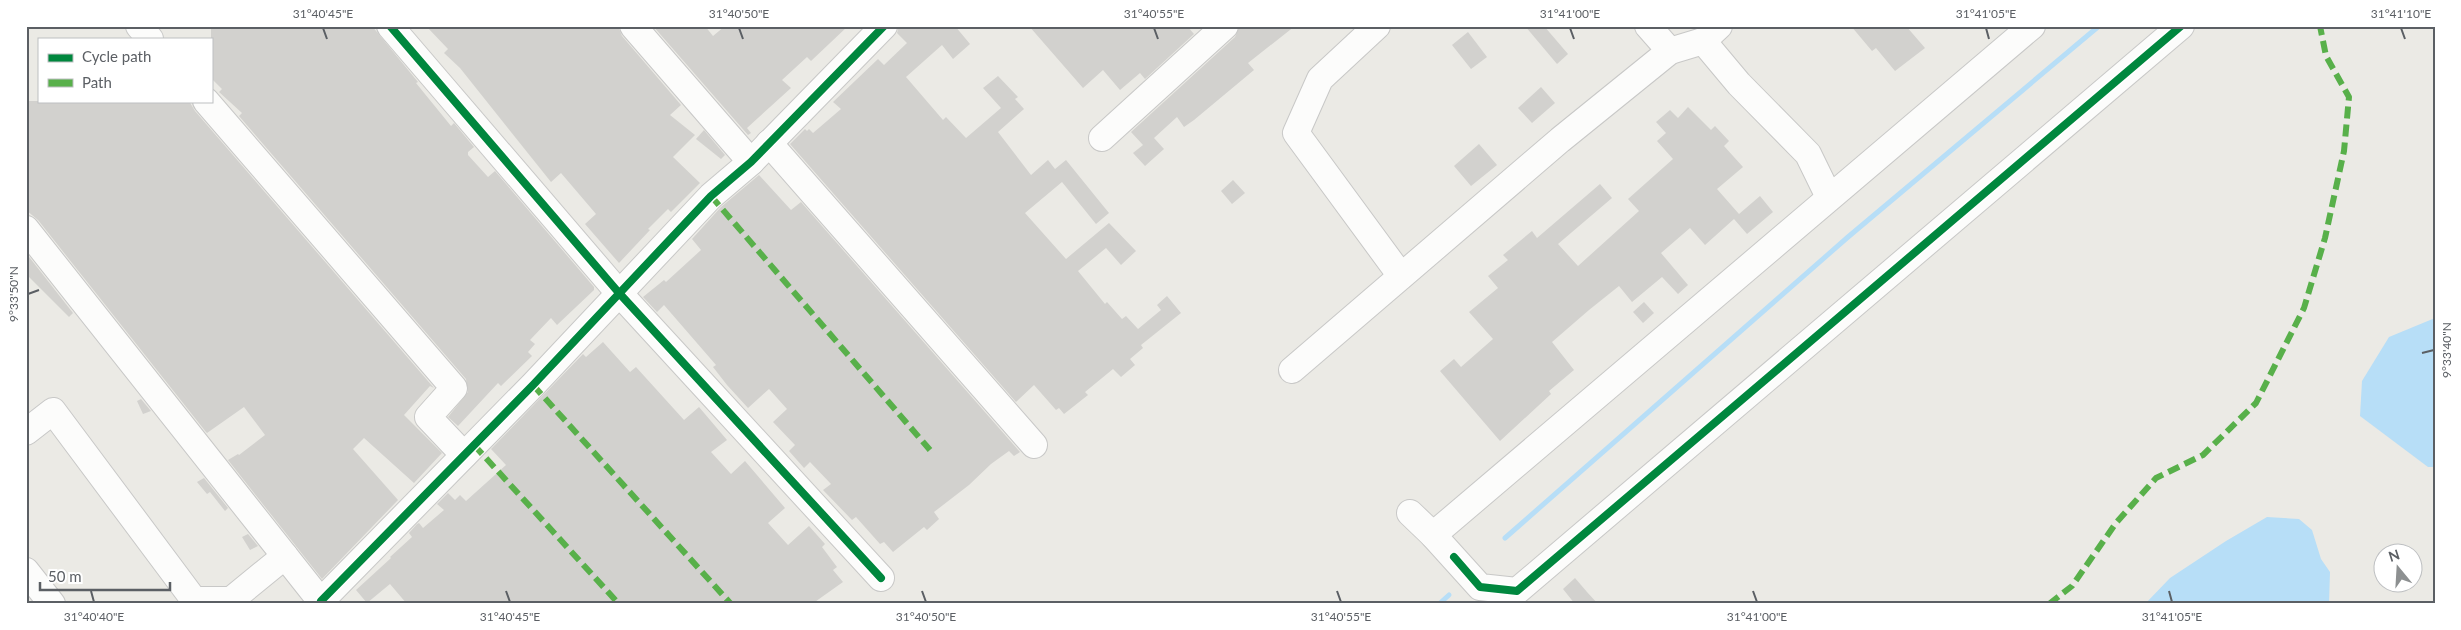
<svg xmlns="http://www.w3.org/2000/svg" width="2461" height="630" font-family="Lato,sans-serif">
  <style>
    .water { fill: #b7def7 }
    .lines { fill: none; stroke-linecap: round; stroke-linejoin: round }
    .stream { stroke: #b7def7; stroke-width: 5 }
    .building { fill: #d2d1ce }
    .minor-casing { stroke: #c8c8c7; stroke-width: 28 }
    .minor { stroke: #fcfcfb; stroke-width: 26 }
    .quiet { stroke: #58b04a; stroke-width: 6; stroke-dasharray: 12 6; stroke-linecap: butt }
    .cycleway-casing { stroke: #fff; stroke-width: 11 }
    .cycleway { stroke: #00873e; stroke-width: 8 }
    .ticks { fill: none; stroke: #5b5f64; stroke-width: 2 }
    .neatline { fill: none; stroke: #5b5f64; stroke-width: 2 }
    .ticks-label { font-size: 12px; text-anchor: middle; fill: #5b5f64 }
  </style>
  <rect width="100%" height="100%" fill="#ebeae5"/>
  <g class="water">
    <path d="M 2435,318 L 2435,467 L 2428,467 L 2360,416 L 2362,381 L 2389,337 Z"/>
    <path d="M 2267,517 L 2299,519 L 2312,530 L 2321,559 L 2330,572 L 2329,604 L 2145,604 L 2170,578 L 2226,541 Z"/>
  </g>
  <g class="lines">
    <g class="stream">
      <path d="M 1505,538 L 1848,237 L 2099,26"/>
      <path d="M 1439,604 L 1449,595"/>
    </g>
  </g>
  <g class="building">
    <path d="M 211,26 L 372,26 L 418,82 L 416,83 L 451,126 L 454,123 L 474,147 L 468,152 L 468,155 L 488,177 L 495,171 L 594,287 L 594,290 L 557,325 L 551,318 L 530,340 L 535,344 L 528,352 L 532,356 L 501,386 L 498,383 L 458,426 L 448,417 L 468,392 L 466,379 L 239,116 L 242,113 L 219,92 L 222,89 L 211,78 Z"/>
    <path d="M 426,26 L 618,26 L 622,36 L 681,105 L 670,115 L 695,135 L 673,157 L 700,183 L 671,212 L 668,209 L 648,229 L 650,230 L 619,263 L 585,224 L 596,214 L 561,173 L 551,182 L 460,68 L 444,53 L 448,49 Z"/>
    <path d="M 653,26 L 705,26 L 713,36 L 725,26 L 848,26 L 811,61 L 807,57 L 782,80 L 791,88 L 747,128 L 751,133 L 748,135 Z"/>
    <path d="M 899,26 L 955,26 L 970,44 L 953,59 L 942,45 L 906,77 L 943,120 L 946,117 L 966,138 L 1001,108 L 983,88 L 998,76 L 1018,97 L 1015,99 L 1024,109 L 998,132 L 1031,175 L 1048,160 L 1055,169 L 1066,160 L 1100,202 L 1109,213 L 1096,224 L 1062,182 L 1025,213 L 1066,259 L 1109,223 L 1136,251 L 1121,265 L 1106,248 L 1078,271 L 1105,304 L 1107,302 L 1122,319 L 1126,316 L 1138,329 L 1161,310 L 1157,305 L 1167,296 L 1181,313 L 1141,345 L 1143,348 L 1130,359 L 1135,365 L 1121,377 L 1113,369 L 1085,392 L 1088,395 L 1064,414 L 1059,408 L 1056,410 L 1034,385 L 1016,402 L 790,144 L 805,129 L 807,131 L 809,129 L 813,133 L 841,109 L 833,102 L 878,59 L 884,65 L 907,43 L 897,33 Z"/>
    <path d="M 1029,26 L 1187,26 L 1194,34 L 1145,79 L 1140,73 L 1120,90 L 1103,70 L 1083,88 Z"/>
    <path d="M 1240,26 L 1295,26 L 1248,63 L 1254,70 L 1194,120 L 1184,127 L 1177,117 L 1154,138 L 1164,149 L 1145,166 L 1133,153 L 1143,145 L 1131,132 L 1235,37 Z"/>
    <path d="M 1525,26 L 1544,26 L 1568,54 L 1557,64 Z"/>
    <path d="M 1851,26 L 1906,26 L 1925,48 L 1895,71 L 1876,48 L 1872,51 Z"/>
    <path d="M 1468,32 L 1487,57 L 1471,69 L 1452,45 Z"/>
    <path d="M 1541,87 L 1555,103 L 1532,123 L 1518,108 Z"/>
    <path d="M 26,101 L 189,101 L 195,111 L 434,388 L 430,386 L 404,415 L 442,453 L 414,483 L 364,438 L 353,449 L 398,500 L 322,579 L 228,460 L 238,454 L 239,455 L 265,435 L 244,407 L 207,433 L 206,432 L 38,220 L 26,210 Z"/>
    <path d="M 1688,107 L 1711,130 L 1715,126 L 1729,141 L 1724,146 L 1743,167 L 1717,189 L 1739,214 L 1760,196 L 1773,212 L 1747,234 L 1734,219 L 1705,245 L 1690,228 L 1661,253 L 1688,285 L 1678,294 L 1662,277 L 1632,302 L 1619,286 L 1589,310 L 1552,342 L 1574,370 L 1549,391 L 1551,394 L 1500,441 L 1440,371 L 1454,359 L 1461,367 L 1493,339 L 1469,312 L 1498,288 L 1488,276 L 1508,260 L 1503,255 L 1532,231 L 1537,238 L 1600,184 L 1612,198 L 1558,244 L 1578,266 L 1639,211 L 1628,199 L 1673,159 L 1657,141 L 1666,133 L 1656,122 L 1670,110 L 1678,118 Z"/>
    <path d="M 704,130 L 725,155 L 721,159 L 696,139 Z"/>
    <path d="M 1479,144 L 1497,165 L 1471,186 L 1454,166 Z"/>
    <path d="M 759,175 L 791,210 L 801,202 L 1020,452 L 1014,456 L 1009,451 L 991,464 L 969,485 L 934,512 L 939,519 L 927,530 L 924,527 L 893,552 L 884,542 L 880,544 L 856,517 L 852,520 L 823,490 L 831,484 L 810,462 L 804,468 L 789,451 L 795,445 L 773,422 L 787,409 L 769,389 L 748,408 L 727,385 L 713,367 L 716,365 L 664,305 L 657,312 L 643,297 L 664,280 L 666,282 L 701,250 L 692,239 L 721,207 Z"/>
    <path d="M 1233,180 L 1245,193 L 1232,204 L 1221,191 Z"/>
    <path d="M 26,253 L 73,313 L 69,317 L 26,274 Z"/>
    <path d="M 1644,302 L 1654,313 L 1643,323 L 1633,312 Z"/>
    <path d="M 603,342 L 630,372 L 636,367 L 684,420 L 699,407 L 727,440 L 711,452 L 731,474 L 745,461 L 785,508 L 768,523 L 788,545 L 809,526 L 825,544 L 822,547 L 837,567 L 833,570 L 843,582 L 812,604 L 407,604 L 390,584 L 367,603 L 356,590 L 391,558 L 390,557 L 412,537 L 409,533 L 417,524 L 419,523 L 423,528 L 444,510 L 437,504 L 448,493 L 455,500 L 460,495 L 466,501 L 506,465 L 491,449 L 583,354 L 586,357 Z"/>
    <path d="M 141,399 L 151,411 L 143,414 L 137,401 Z"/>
    <path d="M 204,478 L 228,508 L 225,511 L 210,492 L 207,494 L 197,482 Z"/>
    <path d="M 248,534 L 258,546 L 250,550 L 242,537 Z"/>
    <path d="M 1575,578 L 1587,592 L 1598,604 L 1575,604 L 1563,589 Z"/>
  </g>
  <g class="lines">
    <defs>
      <g id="minor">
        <path d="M 139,26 L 150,39"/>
        <path d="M 390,26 L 619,293 L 881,578"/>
        <path d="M 633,26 L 751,162"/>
        <path d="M 1377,26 L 1320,79 L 1296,133 L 1401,276"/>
        <path d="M 1648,26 L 1670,51"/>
        <path d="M 1703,41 L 1739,84 L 1808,154 L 1829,197"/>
        <path d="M 206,101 L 454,388 L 428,417 L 464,455"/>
        <path d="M 1102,138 L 1225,26"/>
        <path d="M 769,143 L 1034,445"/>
        <path d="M 26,229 L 323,604"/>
        <path d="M 1292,370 L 1560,140 L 1670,51 L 1703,41 L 1719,26"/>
        <path d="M 26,432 L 53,411 L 194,600 L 231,600 L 285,556"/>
        <path d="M 1410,513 L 1433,535 L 1480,587 L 1517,591 L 2181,26"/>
        <path d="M 1433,535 L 2032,26"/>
        <path d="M 26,571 L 52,604"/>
        <path d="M 321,601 L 533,385 L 711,196 L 751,162 L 884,26"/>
      </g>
    </defs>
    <use href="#minor" class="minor-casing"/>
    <use href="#minor" class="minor"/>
    <g class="quiet">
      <path d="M 711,196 L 930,450"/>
      <path d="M 533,385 L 731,604"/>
      <path d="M 474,445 L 619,604"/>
      <path d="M 2049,604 L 2072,586 L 2116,523 L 2156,478 L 2203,455 L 2256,403 L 2304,308 L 2325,238 L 2344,151 L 2349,97 L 2326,56 L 2320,26"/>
    </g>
    <defs>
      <g id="cycleway">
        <path d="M 390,26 L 619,293 L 881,578"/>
        <path d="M 1454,557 L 1480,587 L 1517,591 L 2181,26"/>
        <path d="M 321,601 L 533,385 L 711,196 L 751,162 L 884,26"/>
      </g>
    </defs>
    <use href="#cycleway" class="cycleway-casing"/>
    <use href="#cycleway" class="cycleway"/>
  </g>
  <path class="ticks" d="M 323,28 L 327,39M 739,28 L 743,39M 1154,28 L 1158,39M 1570,28 L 1574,39M 1986,28 L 1989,39M 2401,28 L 2405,39M 28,294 L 39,290M 2422,353 L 2434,350M 91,591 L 94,602M 506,591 L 510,602M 922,591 L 926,602M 1337,591 L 1341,602M 1753,591 L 1757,602M 2169,591 L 2172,602"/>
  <rect width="2461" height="630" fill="none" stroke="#ffffff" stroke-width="55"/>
  <rect x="38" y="38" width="175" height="65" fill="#ffffff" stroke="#bdbfc1"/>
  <rect x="48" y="54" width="25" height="8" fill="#00873e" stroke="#bdbfc1"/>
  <text x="82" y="62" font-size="15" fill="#5b5f64">Cycle path</text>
  <rect x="48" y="79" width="25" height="8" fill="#58b04a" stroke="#bdbfc1"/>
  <text x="82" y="88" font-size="15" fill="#5b5f64">Path</text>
  <g transform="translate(2398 568) rotate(342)"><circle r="24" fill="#ffffff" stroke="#bdbfc1"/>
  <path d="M0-4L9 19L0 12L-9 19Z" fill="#8d9091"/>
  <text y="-8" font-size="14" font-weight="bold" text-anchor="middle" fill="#5b5f64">N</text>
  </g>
  <path d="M40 582v8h130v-8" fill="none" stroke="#5b5f64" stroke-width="2.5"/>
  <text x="48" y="582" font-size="15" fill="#5b5f64" stroke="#ffffff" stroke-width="4" paint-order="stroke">50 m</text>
  <rect x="28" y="28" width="2406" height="574" class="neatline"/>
  <g class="ticks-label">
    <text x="323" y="18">31°40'45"E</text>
    <text x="739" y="18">31°40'50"E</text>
    <text x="1154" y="18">31°40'55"E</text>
    <text x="1570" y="18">31°41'00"E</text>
    <text x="1986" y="18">31°41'05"E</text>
    <text x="2401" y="18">31°41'10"E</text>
    <text transform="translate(14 294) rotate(-90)" y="4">9°33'50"N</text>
    <text transform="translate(2447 350) rotate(-90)" y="4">9°33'40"N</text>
    <text x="94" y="621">31°40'40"E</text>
    <text x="510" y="621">31°40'45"E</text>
    <text x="926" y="621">31°40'50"E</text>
    <text x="1341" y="621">31°40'55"E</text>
    <text x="1757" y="621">31°41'00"E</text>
    <text x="2172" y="621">31°41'05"E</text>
  </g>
</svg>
